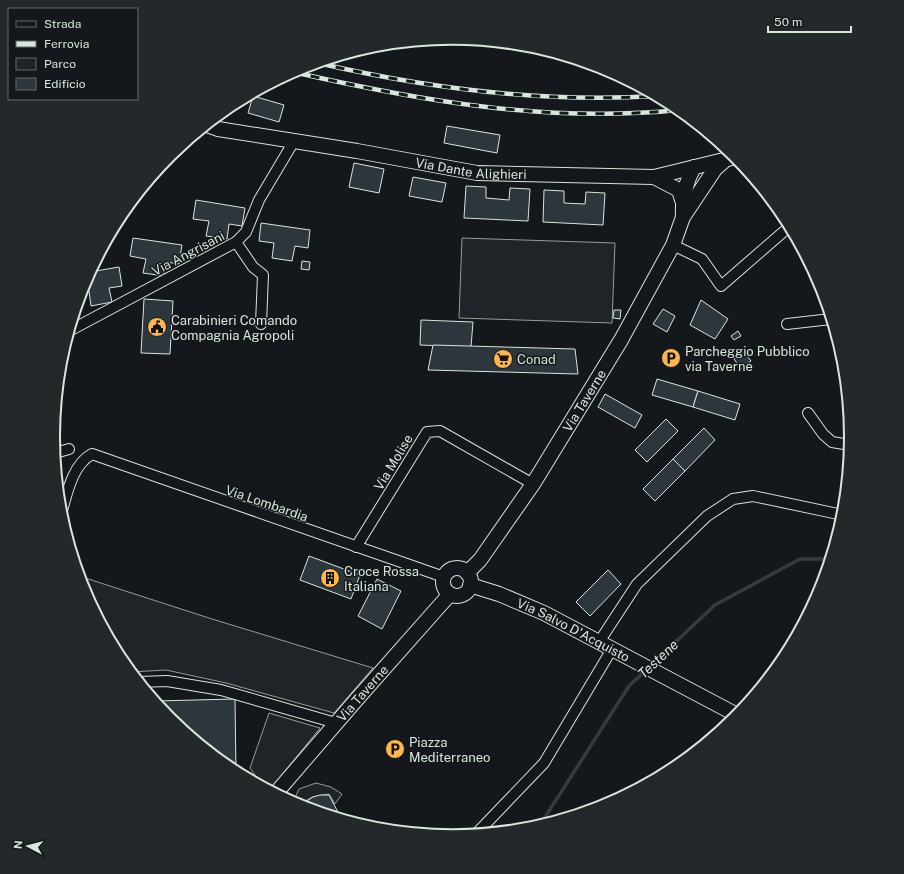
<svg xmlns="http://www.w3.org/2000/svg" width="904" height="874" font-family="'Public Sans',sans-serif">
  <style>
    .green { fill: #202428; stroke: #939e99 }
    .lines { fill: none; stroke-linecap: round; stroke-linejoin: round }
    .stream { stroke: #363b3e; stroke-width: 3.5 }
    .building { fill: #2c363c; stroke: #d8e6dc }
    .street-casing { stroke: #d8e6dc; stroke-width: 12 }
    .secondary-casing { stroke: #d8e6dc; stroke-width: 16 }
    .street { stroke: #14181c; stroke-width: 10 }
    .secondary { stroke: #14181c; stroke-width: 14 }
    .rail-casing { stroke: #d8e6dc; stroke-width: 4.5 }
    .rail { stroke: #14181c; stroke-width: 3; stroke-dasharray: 9; stroke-linecap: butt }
    .labels { text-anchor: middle; stroke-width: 3; stroke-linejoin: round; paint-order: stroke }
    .street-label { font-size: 13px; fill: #d8e6dc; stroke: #14181c }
    .poi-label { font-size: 13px; fill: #d8e6dc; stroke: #14181c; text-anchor: start }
    .water-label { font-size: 14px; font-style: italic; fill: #d8e6dc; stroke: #14181c }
    .rim { fill: none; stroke: #d8e6dc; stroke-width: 2 }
  </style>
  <rect width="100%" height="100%" fill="#14181c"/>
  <g class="green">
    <path d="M 462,238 L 615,243 L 612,323 L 459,318 Z"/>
    <path d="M 79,576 L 212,619 L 373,668 L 334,713 L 226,683 L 166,670 L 131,672 C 113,650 88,604 79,576 Z"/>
    <path d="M 269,713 L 320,728 L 271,788 L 260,782 L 250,768 Z"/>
    <path d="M 316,783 L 331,787 L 342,794 L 335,804 L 329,794 L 312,797 L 299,805 L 293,802 L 299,789 Z"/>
  </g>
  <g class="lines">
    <g class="stream">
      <path d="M 651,665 L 715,605 L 800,559 L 830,559"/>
      <path d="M 540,825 L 629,686 L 645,671"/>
    </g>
  </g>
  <g class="building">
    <path d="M 253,96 L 284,105 L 279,122 L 248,113 Z"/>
    <path d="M 447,126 L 500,135 L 497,153 L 444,143 Z"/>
    <path d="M 354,163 L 384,169 L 379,193 L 349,187 Z"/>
    <path d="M 413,177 L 446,183 L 442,202 L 409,196 Z"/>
    <path d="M 466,186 L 486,187 L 486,198 L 509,200 L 510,188 L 530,189 L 528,221 L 464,218 Z"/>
    <path d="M 544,190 L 564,191 L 564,203 L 585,204 L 586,192 L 605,193 L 603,225 L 543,222 Z"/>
    <path d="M 196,200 L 245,208 L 242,226 L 229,224 L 227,239 L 206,236 L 209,221 L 193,219 Z"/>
    <path d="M 261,223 L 310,230 L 308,248 L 295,246 L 292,261 L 272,258 L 274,243 L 259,241 Z"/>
    <path d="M 133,238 L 182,245 L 179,264 L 166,262 L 164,276 L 143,273 L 146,259 L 130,256 Z"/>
    <path d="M 302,261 L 310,262 L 309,270 L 301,269 Z"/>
    <path d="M 119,267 L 122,286 L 109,288 L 112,302 L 91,306 L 89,291 L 81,292 L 90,272 Z"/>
    <path d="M 144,299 L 173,301 L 170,354 L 141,353 Z"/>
    <path d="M 701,300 L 728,319 L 715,339 L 690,325 Z"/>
    <path d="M 663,309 L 675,316 L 667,332 L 653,324 Z"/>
    <path d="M 614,310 L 621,310 L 620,319 L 613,318 Z"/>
    <path d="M 421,320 L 473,322 L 471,347 L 420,345 Z"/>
    <path d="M 738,331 L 741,336 L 734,340 L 731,336 Z"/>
    <path d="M 433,345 L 575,349 L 578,374 L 428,370 Z"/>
    <path d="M 744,352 L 751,361 L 741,369 L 734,359 Z"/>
    <path d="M 657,379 L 698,391 L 693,407 L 652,395 Z"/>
    <path d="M 698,391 L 740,404 L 735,420 L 693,407 Z"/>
    <path d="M 605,394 L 642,415 L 635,428 L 598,407 Z"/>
    <path d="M 666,419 L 678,431 L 647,462 L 635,450 Z"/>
    <path d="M 704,428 L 715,440 L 685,471 L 673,459 Z"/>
    <path d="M 673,459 L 685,471 L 655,501 L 643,489 Z"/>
    <path d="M 309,556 L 360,575 L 351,599 L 300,580 Z"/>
    <path d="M 608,570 L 621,584 L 590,616 L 576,602 Z"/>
    <path d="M 377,579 L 401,591 L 382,629 L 358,616 Z"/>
    <path d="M 235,699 L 236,772 L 170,719 L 155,701 Z"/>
    <path d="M 320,795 L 329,795 L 341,818 L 299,806 L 313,797 Z"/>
  </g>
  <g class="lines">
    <defs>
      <g id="street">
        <path d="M 236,242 L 253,267 L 263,275 L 261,324"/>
        <path d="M 673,245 L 702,259 L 721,286 L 790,226"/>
        <path d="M 787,324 L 831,319"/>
        <path d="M 69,331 L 236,242 L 246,232 L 259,200 L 294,141"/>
        <path d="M 808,413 L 823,434 L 832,442 L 850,445"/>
        <path d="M 55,453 L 69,449"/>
        <path d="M 61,514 C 67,494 72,465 92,454 L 444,577"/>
        <path d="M 356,547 L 427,432 L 440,431 L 533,484"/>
        <path d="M 599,642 L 637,584 L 707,516 L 733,499 L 753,496 L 843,515"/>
        <path d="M 139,682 L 167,681 L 221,690 L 336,723"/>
        <path d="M 476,834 L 544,763 L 612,649"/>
      </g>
      <g id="secondary">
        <path id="s1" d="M 207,125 L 218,129 L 357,151 L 477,173 L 654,177 L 736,157"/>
        <path d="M 654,177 L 679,190 L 682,200"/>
        <path d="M 683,217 C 682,198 685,183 694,167"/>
        <circle cx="457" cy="582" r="14"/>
        <path id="s2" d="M 467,573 L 480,560 L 533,484 L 621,340 L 673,245 L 683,217 L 715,169 L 724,161"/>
        <path id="s3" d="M 470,585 L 499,594 L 544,613 L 737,715"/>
        <path id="s4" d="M 276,793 L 357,699 L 450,594"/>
      </g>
    </defs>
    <use href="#street" class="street-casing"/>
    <use href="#secondary" class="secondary-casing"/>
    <use href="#street" class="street"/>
    <use href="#secondary" class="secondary"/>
    <defs>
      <g id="rail">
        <path d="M 318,63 C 430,89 542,103 657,96"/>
        <path d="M 293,72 C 421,101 547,123 679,110"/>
      </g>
    </defs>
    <use href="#rail" class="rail-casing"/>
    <use href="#rail" class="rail"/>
  </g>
  <defs>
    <symbol id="civic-disc" viewBox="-11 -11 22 22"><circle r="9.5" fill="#ffb74d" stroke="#14181c"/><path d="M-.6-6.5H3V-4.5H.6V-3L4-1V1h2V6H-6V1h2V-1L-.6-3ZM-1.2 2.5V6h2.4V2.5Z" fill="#111"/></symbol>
    <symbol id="parking-disc" viewBox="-11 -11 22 22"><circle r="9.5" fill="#ffb74d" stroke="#14181c"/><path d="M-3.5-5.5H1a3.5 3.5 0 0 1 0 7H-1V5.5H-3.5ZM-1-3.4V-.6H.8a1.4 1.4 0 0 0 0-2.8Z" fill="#111"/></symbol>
    <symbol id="supermarket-disc" viewBox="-11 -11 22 22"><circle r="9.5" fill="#ffb74d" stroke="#14181c"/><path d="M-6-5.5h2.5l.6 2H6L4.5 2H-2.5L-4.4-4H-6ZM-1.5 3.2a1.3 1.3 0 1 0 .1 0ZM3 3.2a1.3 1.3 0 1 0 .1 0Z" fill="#111"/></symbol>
    <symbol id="building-disc" viewBox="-11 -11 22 22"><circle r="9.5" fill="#ffb74d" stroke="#14181c"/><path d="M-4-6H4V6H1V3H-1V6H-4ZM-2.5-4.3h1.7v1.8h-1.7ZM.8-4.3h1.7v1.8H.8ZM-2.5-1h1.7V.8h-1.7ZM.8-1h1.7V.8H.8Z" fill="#111"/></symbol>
  </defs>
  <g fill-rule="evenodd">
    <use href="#civic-disc" x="146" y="316" width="22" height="22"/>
    <use href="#parking-disc" x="660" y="347" width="22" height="22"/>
    <use href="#supermarket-disc" x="492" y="348" width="22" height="22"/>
    <use href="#building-disc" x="319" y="567" width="22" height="22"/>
    <use href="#parking-disc" x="384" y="738" width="22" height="22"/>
  </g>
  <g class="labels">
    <g class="street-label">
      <text dy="5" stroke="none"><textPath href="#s1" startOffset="268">Via Dante Alighieri</textPath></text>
      <text transform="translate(188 253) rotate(-28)" y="5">Via Angrisani</text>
      <text dy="5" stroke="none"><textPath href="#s2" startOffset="209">Via Taverne</textPath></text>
      <text transform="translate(393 462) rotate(-59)" y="5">Via Molise</text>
      <text transform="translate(267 503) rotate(19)" y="5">Via Lombardia</text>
      <text dy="5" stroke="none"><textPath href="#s3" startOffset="113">Via Salvo D'Acquisto</textPath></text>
      <text dy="5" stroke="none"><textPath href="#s4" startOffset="132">Via Taverne</textPath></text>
    </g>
    <g class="poi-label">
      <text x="171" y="325">Carabinieri Comando<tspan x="171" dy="15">Compagnia Agropoli</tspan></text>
      <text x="685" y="356">Parcheggio Pubblico<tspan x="685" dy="15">via Taverne</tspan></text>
      <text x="517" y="364">Conad</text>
      <text x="344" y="576">Croce Rossa<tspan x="344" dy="15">Italiana</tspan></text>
      <text x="409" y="747">Piazza<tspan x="409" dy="15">Mediterraneo</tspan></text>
    </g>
    <g class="water-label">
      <text transform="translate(658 659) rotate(-43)" y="5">Testene</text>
    </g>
  </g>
  <path d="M0 0H904V874H0ZM60 437a392 392 0 1 1 784 0a392 392 0 1 1-784 0Z" fill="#24282b" fill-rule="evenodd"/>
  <path class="rim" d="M60 437a392 392 0 1 1 784 0a392 392 0 1 1-784 0Z"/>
  <rect x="8" y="8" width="130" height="92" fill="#14181c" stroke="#626a69"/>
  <rect x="16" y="21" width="20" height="6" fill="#14181c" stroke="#626a69"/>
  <text x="44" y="28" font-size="12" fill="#d8e6dc">Strada</text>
  <rect x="16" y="41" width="20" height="6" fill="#d8e6dc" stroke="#626a69"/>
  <text x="44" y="48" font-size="12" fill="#d8e6dc">Ferrovia</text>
  <rect x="16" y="58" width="20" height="12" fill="#202428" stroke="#626a69"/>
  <text x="44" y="68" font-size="12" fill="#d8e6dc">Parco</text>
  <rect x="16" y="78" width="20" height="12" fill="#2c363c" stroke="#626a69"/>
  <text x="44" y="88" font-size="12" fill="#d8e6dc">Edificio</text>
  <g transform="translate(28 846) rotate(277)" stroke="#14181c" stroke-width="3" paint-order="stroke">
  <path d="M0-3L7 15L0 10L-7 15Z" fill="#d8e6dc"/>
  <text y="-6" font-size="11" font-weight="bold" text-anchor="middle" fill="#d8e6dc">N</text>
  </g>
  <path d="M768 26v6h83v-6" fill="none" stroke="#d8e6dc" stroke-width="2"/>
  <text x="774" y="26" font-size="12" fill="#d8e6dc" stroke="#14181c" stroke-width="3" paint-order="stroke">50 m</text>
</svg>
